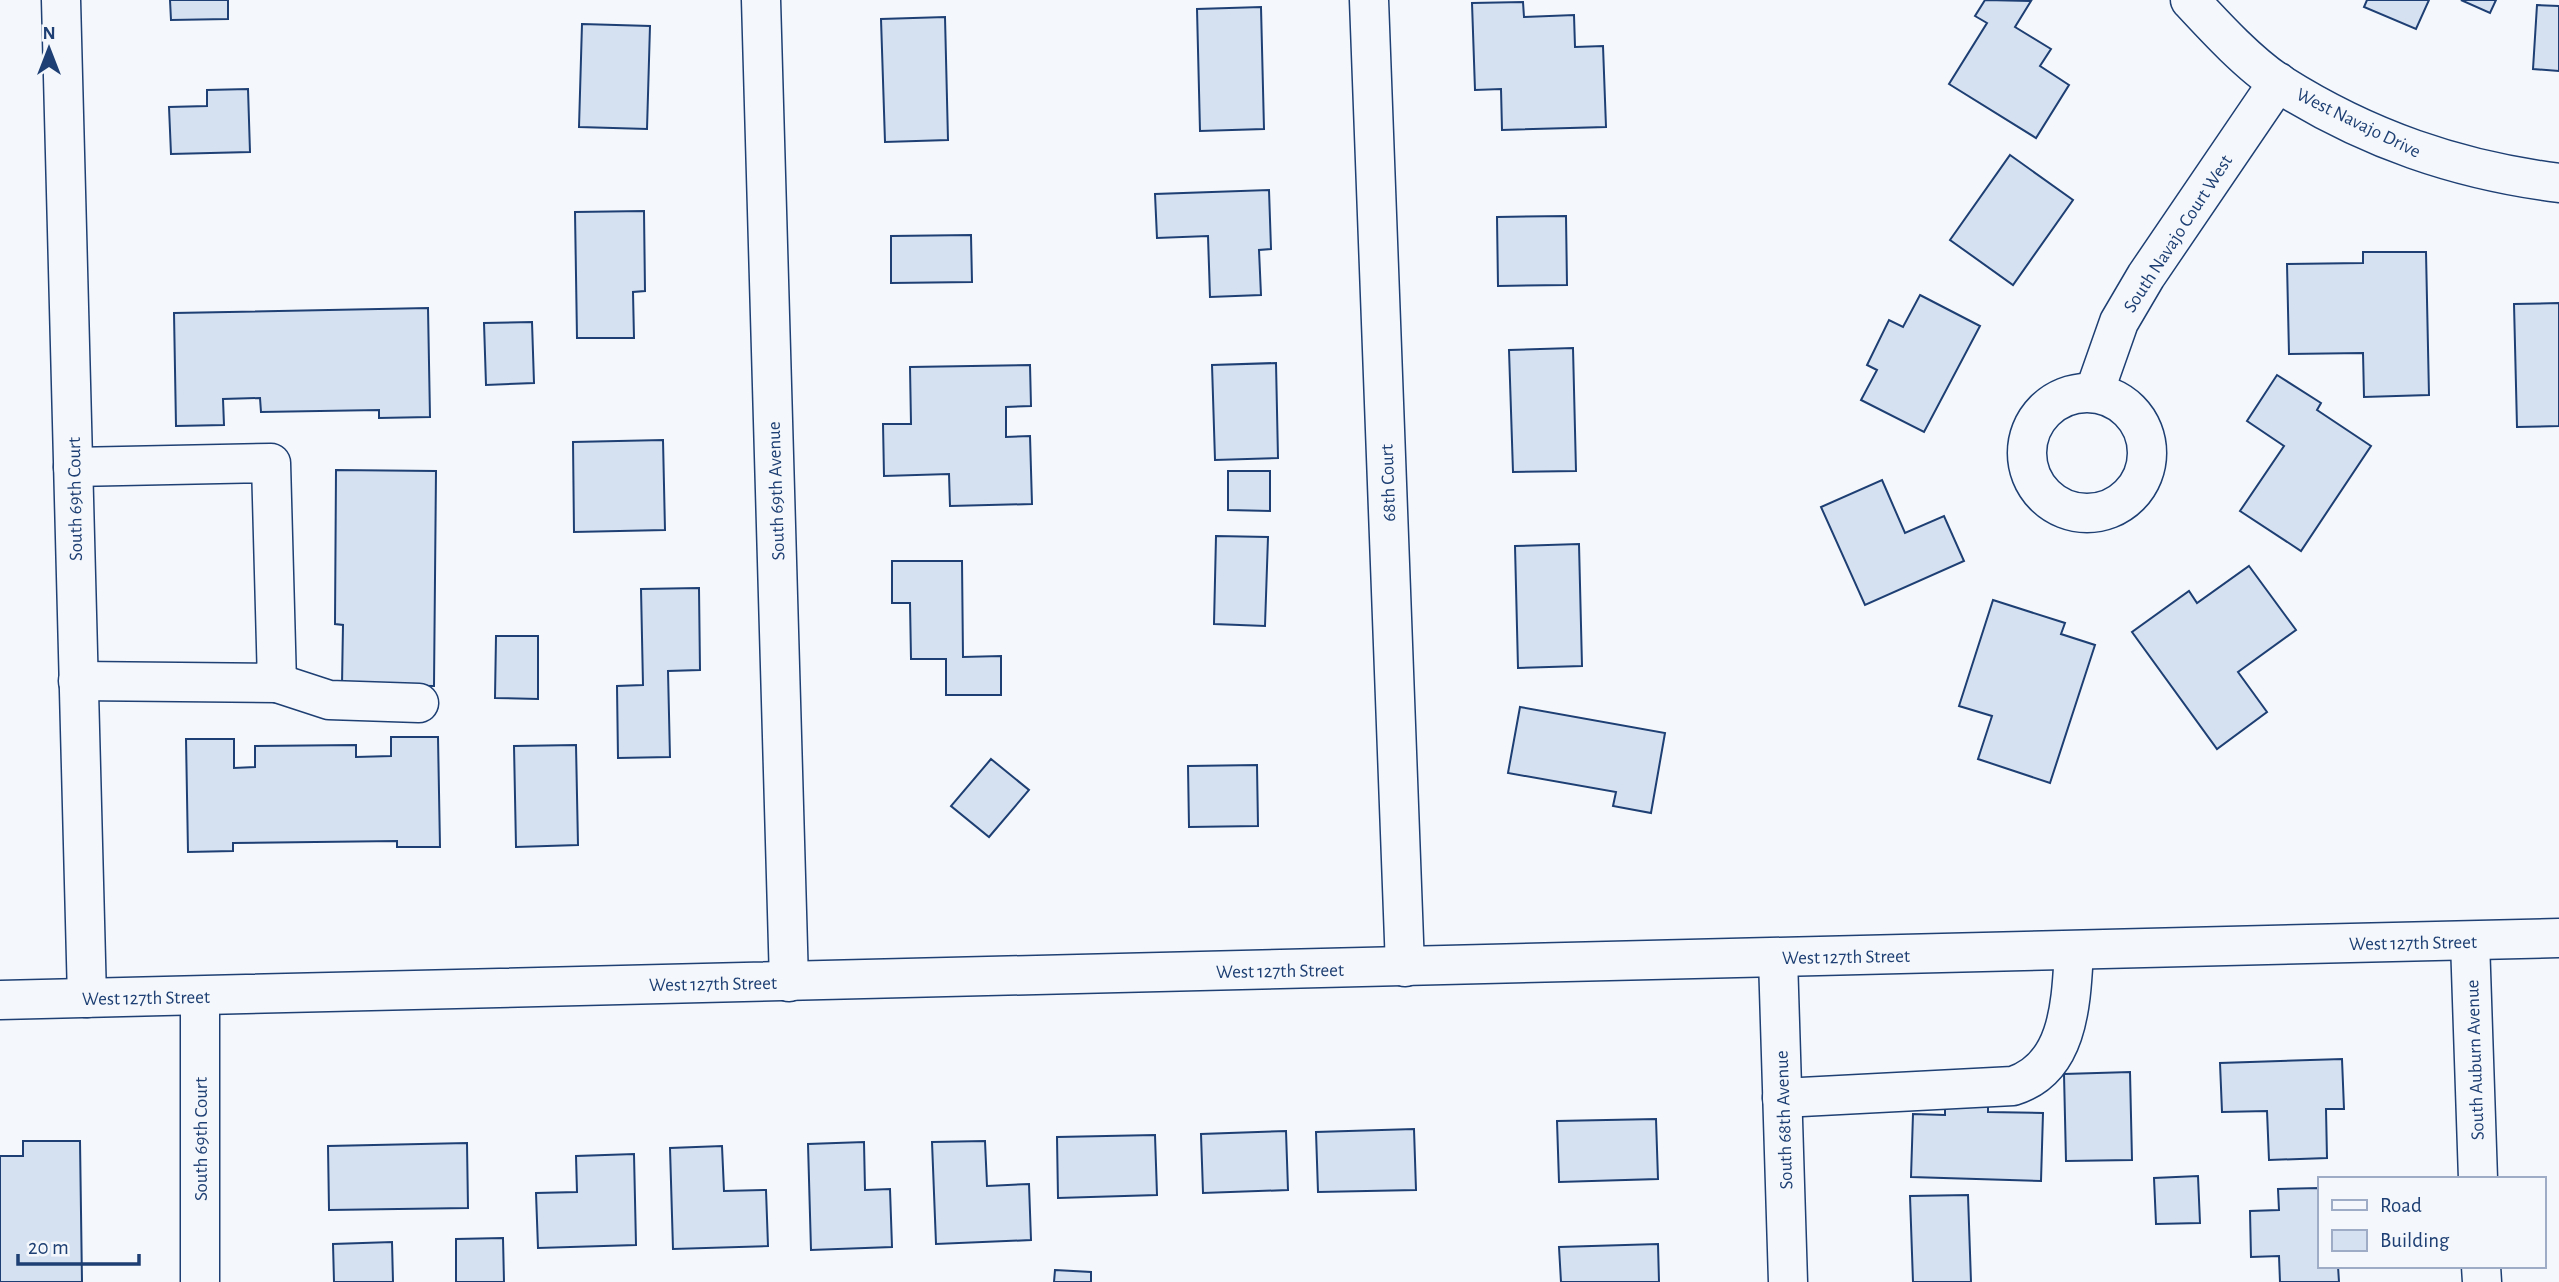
<svg xmlns="http://www.w3.org/2000/svg" width="2559" height="1282" font-family="'Alegreya Sans',sans-serif">
  <style>
    .building { fill: #d5e0f0; stroke: #1d3f73; stroke-width: 2 }
    .lines { fill: none; stroke-linecap: round; stroke-linejoin: round }
    .minor-casing { stroke: #1d3f73; stroke-width: 41 }
    .major-casing { stroke: #1d3f73; stroke-width: 41 }
    .minor { stroke: #f4f7fb; stroke-width: 38 }
    .major { stroke: #f4f7fb; stroke-width: 38 }
    .labels { text-anchor: middle; stroke-width: 5; stroke-linejoin: round; paint-order: stroke }
    .street-label { font-size: 19px; fill: #1d3f73; stroke: #f4f7fb }
  </style>
  <rect width="100%" height="100%" fill="#f4f7fb"/>
  <g class="building">
    <path d="M 170,0 L 228,0 L 228,19 L 171,20 Z"/>
    <path d="M 1985,0 L 2031,1 L 2015,27 L 2051,49 L 2040,66 L 2069,85 L 2036,138 L 1949,84 L 1987,23 L 1975,16 Z"/>
    <path d="M 2367,0 L 2429,0 L 2416,29 L 2364,7 Z"/>
    <path d="M 2461,0 L 2496,0 L 2490,13 Z"/>
    <path d="M 1523,2 L 1524,17 L 1574,15 L 1575,47 L 1603,46 L 1606,127 L 1502,130 L 1501,89 L 1475,90 L 1472,3 Z"/>
    <path d="M 2537,5 L 2559,6 L 2559,71 L 2533,69 Z"/>
    <path d="M 1261,7 L 1264,129 L 1200,131 L 1197,9 Z"/>
    <path d="M 945,17 L 948,140 L 885,142 L 881,19 Z"/>
    <path d="M 582,24 L 650,26 L 647,129 L 579,127 Z"/>
    <path d="M 248,89 L 250,152 L 171,154 L 169,107 L 207,106 L 207,90 Z"/>
    <path d="M 2010,155 L 2073,200 L 2013,285 L 1950,240 Z"/>
    <path d="M 1269,190 L 1271,249 L 1259,250 L 1261,295 L 1210,297 L 1208,236 L 1157,238 L 1155,194 Z"/>
    <path d="M 644,211 L 645,291 L 633,292 L 634,338 L 577,338 L 575,212 Z"/>
    <path d="M 1566,216 L 1567,285 L 1498,286 L 1497,217 Z"/>
    <path d="M 971,235 L 972,282 L 891,283 L 891,236 Z"/>
    <path d="M 2363,252 L 2426,252 L 2429,395 L 2364,397 L 2363,353 L 2289,354 L 2287,264 L 2363,263 Z"/>
    <path d="M 1920,295 L 1980,326 L 1924,432 L 1861,400 L 1877,370 L 1867,365 L 1889,320 L 1903,327 Z"/>
    <path d="M 2559,303 L 2559,426 L 2517,427 L 2514,304 Z"/>
    <path d="M 428,308 L 430,417 L 379,418 L 379,410 L 261,412 L 260,398 L 223,399 L 224,425 L 176,426 L 174,313 Z"/>
    <path d="M 532,322 L 534,383 L 486,385 L 484,323 Z"/>
    <path d="M 1573,348 L 1576,471 L 1513,472 L 1509,350 Z"/>
    <path d="M 1276,363 L 1278,458 L 1215,460 L 1212,365 Z"/>
    <path d="M 1030,365 L 1031,406 L 1006,407 L 1006,437 L 1030,436 L 1032,504 L 950,506 L 949,474 L 884,476 L 883,424 L 911,424 L 910,367 Z"/>
    <path d="M 2277,375 L 2321,403 L 2317,410 L 2371,446 L 2301,551 L 2240,511 L 2284,446 L 2247,421 Z"/>
    <path d="M 663,440 L 665,530 L 574,532 L 573,442 Z"/>
    <path d="M 336,470 L 436,471 L 434,686 L 342,685 L 343,625 L 335,624 Z"/>
    <path d="M 1228,471 L 1270,471 L 1270,511 L 1228,510 Z"/>
    <path d="M 1882,480 L 1905,533 L 1944,516 L 1964,561 L 1865,605 L 1821,507 Z"/>
    <path d="M 1216,536 L 1268,537 L 1265,626 L 1214,624 Z"/>
    <path d="M 1579,544 L 1582,666 L 1518,668 L 1515,546 Z"/>
    <path d="M 892,561 L 962,561 L 963,657 L 1001,656 L 1001,695 L 946,695 L 946,659 L 911,659 L 910,603 L 892,603 Z"/>
    <path d="M 2249,566 L 2296,630 L 2238,672 L 2267,712 L 2217,749 L 2132,632 L 2189,591 L 2197,603 Z"/>
    <path d="M 699,588 L 700,670 L 668,671 L 670,757 L 618,758 L 617,686 L 643,685 L 641,589 Z"/>
    <path d="M 1993,600 L 2065,623 L 2061,634 L 2095,645 L 2050,783 L 1978,759 L 1992,716 L 1959,706 Z"/>
    <path d="M 496,636 L 538,636 L 538,699 L 495,698 Z"/>
    <path d="M 1520,707 L 1665,733 L 1651,813 L 1613,806 L 1616,792 L 1508,773 Z"/>
    <path d="M 391,737 L 438,737 L 440,847 L 397,847 L 397,841 L 233,843 L 233,851 L 188,852 L 186,739 L 234,739 L 234,768 L 255,767 L 255,746 L 356,745 L 356,757 L 391,756 Z"/>
    <path d="M 576,745 L 578,845 L 516,847 L 514,746 Z"/>
    <path d="M 991,759 L 1029,790 L 989,837 L 951,806 Z"/>
    <path d="M 1257,765 L 1258,826 L 1189,827 L 1188,766 Z"/>
    <path d="M 2342,1059 L 2344,1109 L 2326,1109 L 2327,1158 L 2269,1160 L 2267,1111 L 2222,1112 L 2220,1063 Z"/>
    <path d="M 2130,1072 L 2132,1160 L 2066,1161 L 2064,1074 Z"/>
    <path d="M 1945,1100 L 1988,1101 L 1988,1112 L 2043,1113 L 2041,1181 L 1911,1177 L 1913,1114 L 1945,1115 Z"/>
    <path d="M 1656,1119 L 1658,1179 L 1559,1182 L 1557,1121 Z"/>
    <path d="M 1414,1129 L 1416,1190 L 1318,1192 L 1316,1132 Z"/>
    <path d="M 1286,1131 L 1288,1190 L 1203,1193 L 1201,1134 Z"/>
    <path d="M 1155,1135 L 1157,1195 L 1058,1198 L 1057,1137 Z"/>
    <path d="M 23,1141 L 80,1141 L 82,1282 L 0,1282 L 0,1156 L 23,1156 Z"/>
    <path d="M 985,1141 L 987,1186 L 1029,1184 L 1031,1240 L 936,1244 L 932,1142 Z"/>
    <path d="M 864,1142 L 865,1190 L 890,1189 L 892,1247 L 811,1250 L 808,1144 Z"/>
    <path d="M 467,1143 L 468,1208 L 329,1210 L 328,1146 Z"/>
    <path d="M 722,1146 L 724,1191 L 766,1190 L 768,1246 L 673,1249 L 670,1148 Z"/>
    <path d="M 634,1154 L 636,1245 L 538,1248 L 536,1193 L 577,1192 L 576,1156 Z"/>
    <path d="M 2198,1176 L 2200,1223 L 2156,1224 L 2154,1178 Z"/>
    <path d="M 2319,1188 L 2319,1266 L 2338,1266 L 2339,1282 L 2280,1282 L 2279,1256 L 2251,1257 L 2250,1211 L 2279,1210 L 2278,1189 Z"/>
    <path d="M 1968,1195 L 1971,1282 L 1913,1282 L 1910,1196 Z"/>
    <path d="M 503,1238 L 504,1282 L 456,1282 L 456,1239 Z"/>
    <path d="M 392,1242 L 393,1282 L 334,1282 L 333,1244 Z"/>
    <path d="M 1658,1244 L 1659,1282 L 1561,1282 L 1559,1247 Z"/>
    <path d="M 1055,1270 L 1091,1272 L 1091,1282 L 1054,1282 Z"/>
  </g>
  <g class="lines">
    <defs>
      <g id="minor">
        <path d="M 61,0 L 87,998"/>
        <path d="M 761,0 L 789,982"/>
        <path d="M 1369,0 L 1405,967"/>
        <path d="M 2190,0 C 2215,27 2249,64 2280,84 C 2367,139 2457,170 2559,183"/>
        <path d="M 2094,393 L 2119,322 L 2146,276 L 2278,82"/>
        <circle cx="2087" cy="453" r="60"/>
        <path d="M 73,467 L 271,463 L 277,683 L 78,681"/>
        <path d="M 277,683 L 329,700 L 419,703"/>
        <path d="M 2470,941 L 2478,1179"/>
        <path d="M 1778,958 L 1788,1282"/>
        <path d="M 200,996 L 200,1282"/>
        <path d="M 1782,1098 L 2013,1086 C 2070,1068 2071,1001 2074,951"/>
        <path d="M 2481,1266 L 2482,1282"/>
      </g>
      <path id="major" d="M 0,1000 L 2559,938"/>
    </defs>
    <use href="#minor" class="minor-casing"/>
    <use href="#major" class="major-casing"/>
    <use href="#minor" class="minor"/>
    <use href="#major" class="major"/>
  </g>
  <g class="labels">
    <g class="street-label">
      <text transform="translate(2359 122) rotate(26)" y="7">West Navajo Drive</text>
      <text transform="translate(2177 233) rotate(-57)" y="7">South Navajo Court West</text>
      <text transform="translate(1387 483) rotate(-92)" y="7">68th Court</text>
      <text transform="translate(775 491) rotate(-92)" y="7">South 69th Avenue</text>
      <text transform="translate(74 499) rotate(-91)" y="7">South 69th Court</text>
      <text transform="translate(2413 942) rotate(-1)" y="7">West 127th Street</text>
      <text transform="translate(1846 956) rotate(-1)" y="7">West 127th Street</text>
      <text transform="translate(1280 970) rotate(-1)" y="7">West 127th Street</text>
      <text transform="translate(713 983) rotate(-1)" y="7">West 127th Street</text>
      <text transform="translate(146 997) rotate(-1)" y="7">West 127th Street</text>
      <text transform="translate(2474 1060) rotate(-92)" y="7">South Auburn Avenue</text>
      <text transform="translate(1783 1120) rotate(-92)" y="7">South 68th Avenue</text>
      <text transform="translate(200 1139) rotate(-90)" y="7">South 69th Court</text>
    </g>
  </g>
  <rect x="2318" y="1177" width="228" height="91" fill="#f4f7fb" stroke="#9eadc5" stroke-width="2"/>
  <rect x="2332" y="1200" width="35" height="10" fill="#f4f7fb" stroke="#9eadc5" stroke-width="2"/>
  <text x="2380" y="1212" font-size="21" fill="#1d3f73">Road</text>
  <rect x="2332" y="1230" width="35" height="21" fill="#d5e0f0" stroke="#9eadc5" stroke-width="2"/>
  <text x="2380" y="1247" font-size="21" fill="#1d3f73">Building</text>
  <g transform="translate(49 49)" stroke="#f4f7fb" stroke-width="5" paint-order="stroke">
  <path d="M0-5L12 26L0 18L-12 26Z" fill="#1d3f73"/>
  <text y="-10" font-size="19" font-weight="bold" text-anchor="middle" fill="#1d3f73">N</text>
  </g>
  <path d="M18 1254v10h121v-10" fill="none" stroke="#1d3f73" stroke-width="3.5"/>
  <text x="28" y="1254" font-size="21" fill="#1d3f73" stroke="#f4f7fb" stroke-width="5" paint-order="stroke">20 m</text>
</svg>
